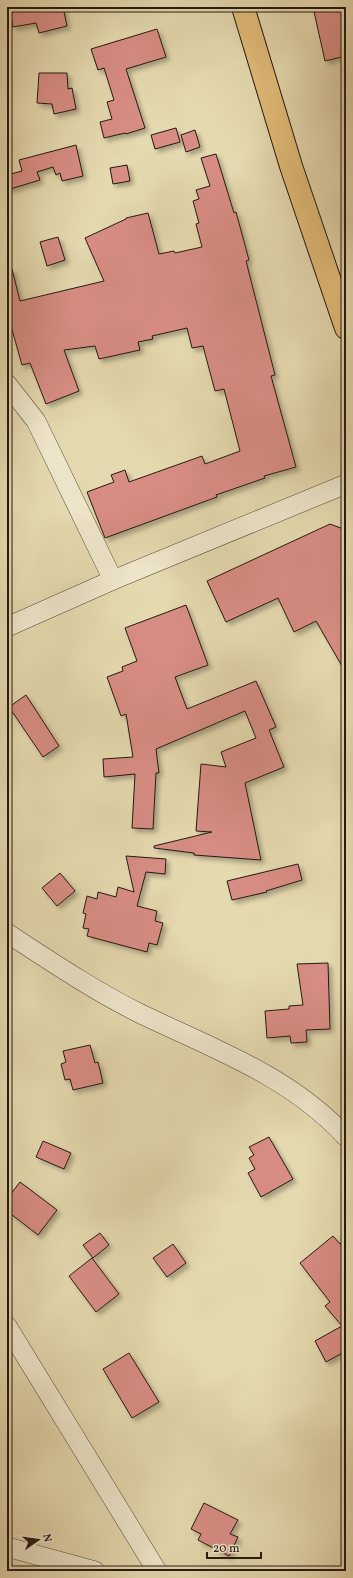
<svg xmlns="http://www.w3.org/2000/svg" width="353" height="1578" font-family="Vollkorn,serif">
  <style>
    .building { fill: #d88d84; stroke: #241912; filter: url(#shadow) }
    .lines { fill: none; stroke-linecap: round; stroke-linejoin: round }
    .street-casing { stroke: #544939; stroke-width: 20 }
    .highway-casing { stroke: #241912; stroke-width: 24 }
    .street { stroke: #eee6cb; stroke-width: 19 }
    .highway { stroke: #e2bc78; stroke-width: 22 }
  </style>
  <defs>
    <filter id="shadow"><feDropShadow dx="3.5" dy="3.5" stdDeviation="2" flood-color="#0004"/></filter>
  </defs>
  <rect width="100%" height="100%" fill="#e5d9af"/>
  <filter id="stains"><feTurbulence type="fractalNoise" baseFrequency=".005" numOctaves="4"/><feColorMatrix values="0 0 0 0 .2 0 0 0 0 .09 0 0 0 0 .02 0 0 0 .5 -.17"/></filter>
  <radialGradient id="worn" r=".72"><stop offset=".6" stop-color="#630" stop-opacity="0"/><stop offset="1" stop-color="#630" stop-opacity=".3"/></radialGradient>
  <g class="building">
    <path d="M 13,7 L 63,7 L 67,26 L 39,33 L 36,23 L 13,27 L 10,12 L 14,12 Z"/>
    <path d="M 313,7 L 346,7 L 346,56 L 325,61 Z"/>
    <path d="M 157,29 L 166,57 L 126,69 L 145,128 L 126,134 L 125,133 L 104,138 L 100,122 L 112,119 L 107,102 L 114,100 L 104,68 L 98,70 L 91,49 Z"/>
    <path d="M 39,73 L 67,73 L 68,89 L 72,88 L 76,109 L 54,114 L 52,104 L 37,103 Z"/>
    <path d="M 176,128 L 180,142 L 155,149 L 151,135 Z"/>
    <path d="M 195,130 L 200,147 L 186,152 L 181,135 Z"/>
    <path d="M 76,145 L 83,176 L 62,181 L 60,173 L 56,175 L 53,167 L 37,172 L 40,180 L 7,190 L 7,175 L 22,171 L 19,160 Z"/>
    <path d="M 216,154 L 234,213 L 236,212 L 249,260 L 246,261 L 275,375 L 271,376 L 296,467 L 264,476 L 265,478 L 216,495 L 217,497 L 105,538 L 87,492 L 114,482 L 111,475 L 125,470 L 129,482 L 202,456 L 205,464 L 240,451 L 224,389 L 215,391 L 203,346 L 192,348 L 187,328 L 152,336 L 153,339 L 138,342 L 140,350 L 99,359 L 95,346 L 64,350 L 79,391 L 46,404 L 30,363 L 22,365 L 7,312 L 7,270 L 12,269 L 20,301 L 104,281 L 85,238 L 126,219 L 126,218 L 148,213 L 159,254 L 174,251 L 175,253 L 202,247 L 196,224 L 199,223 L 193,201 L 199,199 L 196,190 L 210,186 L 201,158 Z"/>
    <path d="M 127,165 L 130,181 L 113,184 L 110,168 Z"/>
    <path d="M 58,237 L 65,260 L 47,266 L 40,242 Z"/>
    <path d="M 330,524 L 346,530 L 346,673 L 316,621 L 294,632 L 278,598 L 226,622 L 207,581 Z"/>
    <path d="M 186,605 L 208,665 L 175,677 L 187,709 L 256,681 L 276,727 L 269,730 L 284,767 L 245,783 L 261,860 L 194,855 L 194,853 L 154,848 L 154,846 L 212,832 L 196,831 L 201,764 L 226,767 L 221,752 L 256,738 L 245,711 L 156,749 L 159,773 L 156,773 L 153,829 L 132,828 L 135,774 L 104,777 L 103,759 L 133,757 L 126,714 L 121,716 L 107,677 L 123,671 L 122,667 L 137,661 L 125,628 Z"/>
    <path d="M 26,695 L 59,746 L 43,757 L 9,707 Z"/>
    <path d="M 126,856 L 166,859 L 165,874 L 146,872 L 137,906 L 157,911 L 155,921 L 163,923 L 157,945 L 149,943 L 147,952 L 87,936 L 89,929 L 83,928 L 86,914 L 83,913 L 87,896 L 97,899 L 98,892 L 116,897 L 118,887 L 134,892 Z"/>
    <path d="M 298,864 L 302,880 L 266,891 L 267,892 L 232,900 L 227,881 Z"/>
    <path d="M 60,873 L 75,891 L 57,906 L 42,888 Z"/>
    <path d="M 328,963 L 330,1029 L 306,1030 L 307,1042 L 291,1043 L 290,1036 L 267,1038 L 265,1011 L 289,1009 L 289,1006 L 303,1005 L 297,964 Z"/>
    <path d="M 90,1045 L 95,1063 L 98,1062 L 103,1083 L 73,1090 L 70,1079 L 65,1080 L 61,1064 L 66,1062 L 63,1051 Z"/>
    <path d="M 269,1137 L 293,1179 L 261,1197 L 248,1173 L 255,1169 L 249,1158 L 254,1155 L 249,1147 Z"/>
    <path d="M 43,1141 L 71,1153 L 64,1169 L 36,1157 Z"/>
    <path d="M 20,1182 L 57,1210 L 38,1235 L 7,1211 L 7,1199 Z"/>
    <path d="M 100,1233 L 109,1245 L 93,1258 L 83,1245 Z"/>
    <path d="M 333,1236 L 340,1244 L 346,1239 L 346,1351 L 326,1362 L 315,1341 L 342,1326 L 325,1306 L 330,1302 L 300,1263 Z"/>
    <path d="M 173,1244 L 186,1263 L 167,1277 L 153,1258 Z"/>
    <path d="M 92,1258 L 119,1294 L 96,1312 L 69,1276 Z"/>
    <path d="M 129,1353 L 159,1402 L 132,1418 L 103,1369 Z"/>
    <path d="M 204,1503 L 238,1520 L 230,1534 L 238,1537 L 229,1556 L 198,1540 L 201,1534 L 191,1529 Z"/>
  </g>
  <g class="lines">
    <defs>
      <g id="street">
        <path d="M 7,384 L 36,421 L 113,580"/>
        <path d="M 7,627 L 113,580 L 346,484"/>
        <path d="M 7,933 C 50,961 93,990 139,1013 C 213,1049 289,1075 346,1137"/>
        <path d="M 7,1326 L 157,1571"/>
        <path d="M 7,1547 L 95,1571"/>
      </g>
      <path id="highway" d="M 243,7 L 291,166 L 346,328"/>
    </defs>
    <use href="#street" class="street-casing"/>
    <use href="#highway" class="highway-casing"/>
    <use href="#street" class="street"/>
    <use href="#highway" class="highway"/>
  </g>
  <rect width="353" height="1578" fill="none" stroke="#e5d9af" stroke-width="24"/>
  <rect x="8" y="8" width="337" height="1562" fill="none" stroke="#241912" stroke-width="2"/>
  <rect x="12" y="12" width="329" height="1554" fill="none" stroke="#241912"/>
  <g transform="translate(38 1540) rotate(77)" stroke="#eee6cb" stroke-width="3" paint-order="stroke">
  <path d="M0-3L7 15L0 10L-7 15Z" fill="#241912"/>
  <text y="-6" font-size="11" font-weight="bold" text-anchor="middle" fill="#241912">N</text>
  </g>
  <path d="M207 1552v6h54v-6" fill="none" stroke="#241912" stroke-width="2"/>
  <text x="213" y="1552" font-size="12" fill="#241912" stroke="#eee6cb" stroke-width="3" paint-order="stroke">20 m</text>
  <rect width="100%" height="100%" filter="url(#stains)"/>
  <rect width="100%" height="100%" fill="url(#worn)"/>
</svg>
